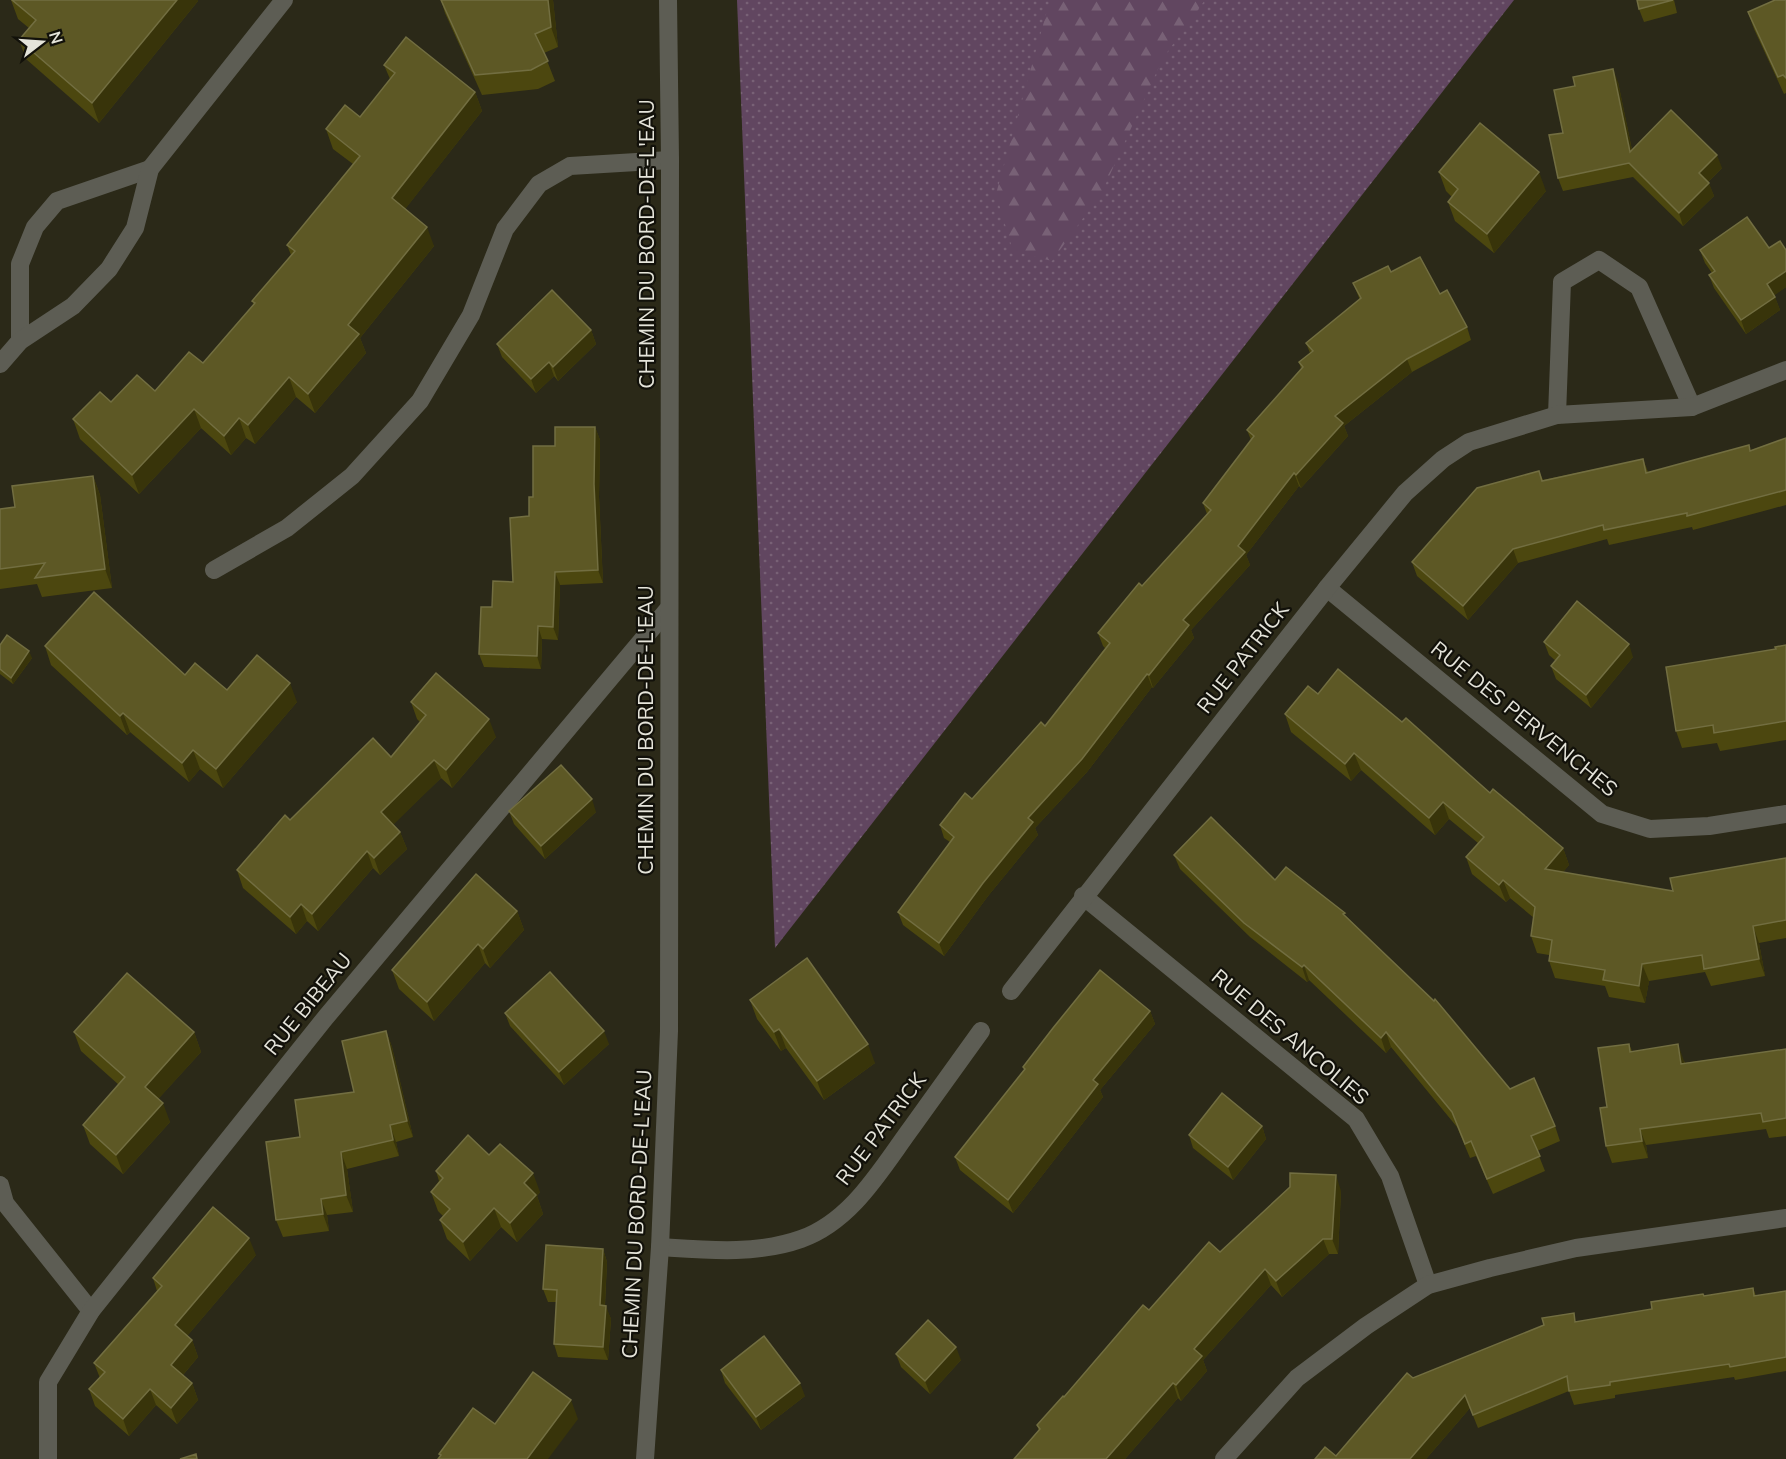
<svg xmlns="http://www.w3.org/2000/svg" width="1786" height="1459" font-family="Mulish,sans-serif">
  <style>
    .grass { fill: url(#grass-dots) }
    .forest { fill: url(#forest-firs) }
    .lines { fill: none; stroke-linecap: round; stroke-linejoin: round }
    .minor { stroke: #5d5d54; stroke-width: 18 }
    .wall { fill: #4c470f }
    .shaded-wall { fill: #38340a }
    .building { fill: #5d5825; stroke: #726e41; stroke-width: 1.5 }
    .labels { text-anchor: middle; stroke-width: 4.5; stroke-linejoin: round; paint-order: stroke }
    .street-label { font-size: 21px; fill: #e5e4da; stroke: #12110a }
  </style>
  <defs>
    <pattern id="grass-dots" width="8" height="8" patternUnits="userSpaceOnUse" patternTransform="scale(1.5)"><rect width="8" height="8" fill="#614660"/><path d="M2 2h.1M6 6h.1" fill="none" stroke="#786176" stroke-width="1.8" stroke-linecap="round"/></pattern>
    <pattern id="forest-firs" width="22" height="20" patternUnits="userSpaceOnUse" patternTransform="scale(1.5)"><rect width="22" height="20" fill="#614660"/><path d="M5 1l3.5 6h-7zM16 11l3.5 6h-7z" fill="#786176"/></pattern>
  </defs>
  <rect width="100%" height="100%" fill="#2b2918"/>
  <path class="grass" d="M 737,0 L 1514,0 L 775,948 Z"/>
  <path class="forest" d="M 1050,0 L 1205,0 L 1163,58 L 1102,192 L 1052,261 L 1013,251 L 996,194 Z"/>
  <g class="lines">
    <g class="minor">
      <path d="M 20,341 L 20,264 L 35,227 L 57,201 L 150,169"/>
      <path d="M 0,364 L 20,341 L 73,306 L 109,269 L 135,228 L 150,169 L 284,0"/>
      <path d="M 1557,415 L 1562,282 L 1599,260 L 1639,287 L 1692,407"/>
      <path d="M 214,570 L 287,528 L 352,476 L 420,401 L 471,315 L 505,229 L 539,184 L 570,166 L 670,160"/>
      <path d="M 1327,588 L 1602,814 L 1650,829 L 1709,826 L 1786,814"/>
      <path d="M 1083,896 L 1356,1119 L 1390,1176 L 1428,1285"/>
      <path d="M 1011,991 L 1327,588 L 1405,493 L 1443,459 L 1469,442 L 1557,415 L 1692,407 L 1786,370"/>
      <path d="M 0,1185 L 5,1203 L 91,1311"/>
      <path d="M 660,1247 C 706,1250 756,1255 801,1239 C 852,1221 881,1169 912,1127 C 935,1095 958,1063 981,1031"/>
      <path d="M 48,1459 L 48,1382 L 91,1311 L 326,1017 L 669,608"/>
      <path d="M 645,1459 L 660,1247 L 669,1031 L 670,160 L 668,0"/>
      <path d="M 1224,1459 L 1297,1378 L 1366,1326 L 1428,1285 L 1490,1268 L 1576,1248 L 1786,1218"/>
    </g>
  </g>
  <g class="wall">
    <path d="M 11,0 L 198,1 L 99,123 L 26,59 L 19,40 L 29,28 L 18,19 Z"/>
    <path d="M 441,0 L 553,0 L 558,47 L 544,53 L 555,81 L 538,89 L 482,95 L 445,13 Z"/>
    <path d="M 1674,0 L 1677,13 L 1644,22 L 1639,9 Z"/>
    <path d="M 1786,0 L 1786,93 L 1784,94 L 1754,29 L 1748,12 Z"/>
    <path d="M 384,65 L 475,92 L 482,111 L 405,209 L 434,246 L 360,338 L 366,353 L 315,413 L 296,397 L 255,444 L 246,438 L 231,455 L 201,428 L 139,494 L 80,439 L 73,419 L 111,402 L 155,391 L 203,363 L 254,305 L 252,301 L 291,255 L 287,245 L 353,164 L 333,149 L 326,129 L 360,117 L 390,79 Z"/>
    <path d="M 1618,82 L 1632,150 L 1722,168 L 1708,182 L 1714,196 L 1683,226 L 1633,177 L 1563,191 L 1558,178 L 1563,133 Z"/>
    <path d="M 1439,172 L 1546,191 L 1494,253 L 1455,221 L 1448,202 L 1452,197 L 1446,191 Z"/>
    <path d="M 1769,248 L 1786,250 L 1786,287 L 1774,295 L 1780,310 L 1746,334 L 1714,288 L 1709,275 L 1712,273 L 1705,263 L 1700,250 Z"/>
    <path d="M 1391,272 L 1440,294 L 1467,327 L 1471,340 L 1412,372 L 1344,426 L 1348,436 L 1301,488 L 1299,486 L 1246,555 L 1250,565 L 1191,630 L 1194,638 L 1153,688 L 1152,687 L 1087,772 L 1035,828 L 1038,835 L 988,896 L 944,956 L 903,925 L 898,912 L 950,842 L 944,838 L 940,825 L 972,799 L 1045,726 L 1105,648 L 1103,646 L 1098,633 L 1142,586 L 1207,514 L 1203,503 L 1251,440 L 1247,430 L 1301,369 L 1299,362 L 1310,353 L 1306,343 L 1360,300 L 1353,283 Z"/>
    <path d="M 591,330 L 596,344 L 558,381 L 554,376 L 536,393 L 502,357 L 497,344 Z"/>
    <path d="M 595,427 L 600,440 L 599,497 L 603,583 L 560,585 L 558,640 L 542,639 L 541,669 L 484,667 L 479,654 L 492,607 L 513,582 L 529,516 L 533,497 L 555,446 Z"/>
    <path d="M 1786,438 L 1786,505 L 1693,530 L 1692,527 L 1609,545 L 1607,539 L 1518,563 L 1468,620 L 1417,576 L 1412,562 L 1539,471 L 1543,480 L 1643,459 L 1648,472 L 1751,450 Z"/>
    <path d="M 93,476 L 100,495 L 112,588 L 42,597 L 37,584 L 0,589 L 0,509 L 15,507 Z"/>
    <path d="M 1544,642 L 1633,657 L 1591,708 L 1556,679 L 1551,666 L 1556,661 L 1549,655 Z"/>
    <path d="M 0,645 L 32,658 L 13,684 L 0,674 Z"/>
    <path d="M 1786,645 L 1786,740 L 1720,751 L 1717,743 L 1682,748 L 1676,731 L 1776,649 Z"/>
    <path d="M 45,646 L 185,675 L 227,690 L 297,702 L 223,788 L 200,769 L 189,782 L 130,732 L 127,735 L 51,665 Z"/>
    <path d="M 1318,694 L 1402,722 L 1490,793 L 1563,848 L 1569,865 L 1563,872 L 1673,891 L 1786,858 L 1786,938 L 1759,943 L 1765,976 L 1711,986 L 1705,972 L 1649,981 L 1645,1003 L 1609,997 L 1605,986 L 1555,978 L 1549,961 L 1549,955 L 1537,953 L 1531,936 L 1534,918 L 1510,898 L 1506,902 L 1472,874 L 1466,857 L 1478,843 L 1449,819 L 1435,835 L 1361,770 L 1351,781 L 1291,732 L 1285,714 Z"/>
    <path d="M 411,702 L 496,737 L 452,788 L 441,778 L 393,824 L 400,832 L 407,849 L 380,875 L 373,868 L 318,931 L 307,921 L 296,934 L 243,888 L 237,870 L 290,820 L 391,757 L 420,722 L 417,719 Z"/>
    <path d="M 509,811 L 596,812 L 545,859 L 514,824 Z"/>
    <path d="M 1174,855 L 1275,880 L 1346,916 L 1510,1089 L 1555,1126 L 1560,1141 L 1537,1151 L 1545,1171 L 1493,1194 L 1476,1156 L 1470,1158 L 1457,1127 L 1391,1047 L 1386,1053 L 1309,980 L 1307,982 L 1250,937 L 1180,869 Z"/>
    <path d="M 517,911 L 524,930 L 490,968 L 485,963 L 434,1021 L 399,989 L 392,970 Z"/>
    <path d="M 750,1000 L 875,1063 L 824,1100 L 786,1048 L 781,1051 L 757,1019 Z"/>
    <path d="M 1150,1011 L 1155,1024 L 1100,1090 L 1103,1097 L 1013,1213 L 960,1170 L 955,1157 L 1024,1070 L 1023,1067 Z"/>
    <path d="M 505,1013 L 609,1044 L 564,1085 L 510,1026 Z"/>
    <path d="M 386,1031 L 392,1047 L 413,1137 L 396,1142 L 399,1156 L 347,1169 L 353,1212 L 327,1215 L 329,1231 L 283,1237 L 276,1220 L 354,1092 Z"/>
    <path d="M 74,1032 L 194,1032 L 201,1052 L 158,1099 L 170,1122 L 123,1174 L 90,1144 L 83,1125 L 119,1085 L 81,1051 Z"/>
    <path d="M 1629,1044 L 1632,1051 L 1684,1061 L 1685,1063 L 1786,1049 L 1786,1136 L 1769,1138 L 1766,1129 L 1646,1145 L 1648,1158 L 1612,1163 L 1606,1146 Z"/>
    <path d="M 1262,1126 L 1266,1139 L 1233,1180 L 1193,1148 L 1189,1135 Z"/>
    <path d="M 489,1155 L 540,1192 L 537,1196 L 543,1214 L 517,1242 L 501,1227 L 470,1261 L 447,1239 L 440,1220 L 443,1216 L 438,1211 L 431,1192 L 439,1181 L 436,1171 Z"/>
    <path d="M 1341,1191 L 1338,1254 L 1329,1254 L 1282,1297 L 1271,1285 L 1203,1360 L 1207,1371 L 1181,1401 L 1178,1398 L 1125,1459 L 1014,1459 L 1039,1431 L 1037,1425 L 1149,1310 L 1220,1252 Z"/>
    <path d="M 603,1249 L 607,1262 L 605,1306 L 611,1319 L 608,1360 L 558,1357 L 554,1344 L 557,1302 L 548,1302 L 543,1289 Z"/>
    <path d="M 256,1255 L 187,1336 L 192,1340 L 198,1357 L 183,1375 L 192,1383 L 198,1400 L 177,1424 L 156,1405 L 129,1436 L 95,1406 L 89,1389 L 100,1378 L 94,1363 L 157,1291 L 153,1278 Z"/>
    <path d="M 1753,1288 L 1756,1296 L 1786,1291 L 1786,1371 L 1735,1380 L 1734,1377 L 1615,1395 L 1615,1398 L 1574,1405 L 1569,1391 L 1478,1428 L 1470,1408 L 1426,1459 L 1315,1459 L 1336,1456 L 1413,1378 L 1577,1322 L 1652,1309 L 1704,1296 Z"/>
    <path d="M 896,1354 L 961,1360 L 930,1394 L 901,1367 Z"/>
    <path d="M 721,1370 L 805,1396 L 761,1430 L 725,1383 Z"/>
  </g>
  <g class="shaded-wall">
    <path d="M 177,0 L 198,0 L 198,1 L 99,123 L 92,103 Z"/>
    <path d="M 548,0 L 553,0 L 558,47 L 551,27 Z"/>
    <path d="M 1613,69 L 1618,82 L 1635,165 L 1630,152 Z"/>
    <path d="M 475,92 L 482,111 L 399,217 L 392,198 Z"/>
    <path d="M 1717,155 L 1722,168 L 1704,186 L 1699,173 Z"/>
    <path d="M 1539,172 L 1546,191 L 1494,253 L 1487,234 Z"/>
    <path d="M 1709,183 L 1714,196 L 1683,226 L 1679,213 Z"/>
    <path d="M 427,227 L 434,246 L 360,338 L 366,353 L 315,413 L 308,394 L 348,325 Z"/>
    <path d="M 1786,271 L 1786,287 L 1772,297 L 1767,284 Z"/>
    <path d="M 1775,297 L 1780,310 L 1746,334 L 1741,320 Z"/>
    <path d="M 591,330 L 596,344 L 558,381 L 553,367 Z"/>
    <path d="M 1407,359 L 1412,372 L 1344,426 L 1348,436 L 1301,488 L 1296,475 L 1335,416 Z"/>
    <path d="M 549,362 L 554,376 L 536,393 L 531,379 Z"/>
    <path d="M 289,377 L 296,397 L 255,444 L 248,425 Z"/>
    <path d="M 194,409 L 201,428 L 139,494 L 132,475 Z"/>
    <path d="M 239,418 L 246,438 L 231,455 L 224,436 Z"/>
    <path d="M 595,427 L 600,440 L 599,497 L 603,583 L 598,570 L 594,484 Z"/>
    <path d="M 1294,473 L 1299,486 L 1246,555 L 1250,565 L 1191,630 L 1194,638 L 1153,688 L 1149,675 L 1183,620 L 1238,546 Z"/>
    <path d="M 93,476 L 100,495 L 112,588 L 105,569 Z"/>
    <path d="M 1513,549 L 1518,563 L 1468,620 L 1463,606 Z"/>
    <path d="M 555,572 L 560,585 L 558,640 L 553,627 Z"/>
    <path d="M 538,626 L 542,639 L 541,669 L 537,656 Z"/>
    <path d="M 1629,644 L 1633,657 L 1591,708 L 1586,695 Z"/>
    <path d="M 29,651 L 32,658 L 13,684 L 11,678 Z"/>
    <path d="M 1147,674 L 1152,687 L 1087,772 L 1035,828 L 1038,835 L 988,896 L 944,956 L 939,943 L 1028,818 Z"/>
    <path d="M 290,683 L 297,702 L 223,788 L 216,769 Z"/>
    <path d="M 123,713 L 130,732 L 127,735 L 120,716 Z"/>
    <path d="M 489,719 L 496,737 L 452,788 L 446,770 Z"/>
    <path d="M 193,750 L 200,769 L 189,782 L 182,763 Z"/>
    <path d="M 1354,753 L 1361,770 L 1351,781 L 1345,764 Z"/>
    <path d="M 434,760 L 441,778 L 388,830 L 381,812 Z"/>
    <path d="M 592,799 L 596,812 L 545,859 L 541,846 Z"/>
    <path d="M 1443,802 L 1449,819 L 1435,835 L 1429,818 Z"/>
    <path d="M 400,832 L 407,849 L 380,875 L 374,858 Z"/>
    <path d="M 1563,848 L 1569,865 L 1551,886 L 1545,869 Z"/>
    <path d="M 367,851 L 373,868 L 318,931 L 312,914 Z"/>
    <path d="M 1503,880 L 1510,898 L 1506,902 L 1499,885 Z"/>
    <path d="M 301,904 L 307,921 L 296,934 L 290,917 Z"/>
    <path d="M 517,911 L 524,930 L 490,968 L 483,949 Z"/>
    <path d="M 1753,926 L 1759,943 L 1765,976 L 1759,959 Z"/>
    <path d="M 478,944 L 485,963 L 434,1021 L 427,1002 Z"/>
    <path d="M 1642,964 L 1649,981 L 1645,1003 L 1639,986 Z"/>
    <path d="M 1304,965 L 1309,980 L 1307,982 L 1302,967 Z"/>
    <path d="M 1150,1011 L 1155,1024 L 1100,1090 L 1103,1097 L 1013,1213 L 1008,1200 L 1093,1080 Z"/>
    <path d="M 779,1029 L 786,1048 L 781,1051 L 774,1032 Z"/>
    <path d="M 386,1031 L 392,1047 L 413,1137 L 407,1121 Z"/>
    <path d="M 604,1031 L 609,1044 L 564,1085 L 559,1072 Z"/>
    <path d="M 194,1032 L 201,1052 L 152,1106 L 145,1087 Z"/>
    <path d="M 1386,1032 L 1391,1047 L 1386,1053 L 1381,1038 Z"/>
    <path d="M 868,1044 L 875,1063 L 824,1100 L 817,1081 Z"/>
    <path d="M 1678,1044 L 1684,1061 L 1687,1080 L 1681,1064 Z"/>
    <path d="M 163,1103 L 170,1122 L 123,1174 L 116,1155 Z"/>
    <path d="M 390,1125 L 396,1142 L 399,1156 L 393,1140 Z"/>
    <path d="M 1262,1126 L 1266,1139 L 1233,1180 L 1228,1167 Z"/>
    <path d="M 1640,1129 L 1646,1145 L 1648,1158 L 1642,1141 Z"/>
    <path d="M 341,1152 L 347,1169 L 353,1212 L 346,1195 Z"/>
    <path d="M 533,1173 L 540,1192 L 537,1196 L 543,1214 L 517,1242 L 510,1223 L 524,1183 Z"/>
    <path d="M 1336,1175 L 1341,1191 L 1338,1254 L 1332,1239 Z"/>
    <path d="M 321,1199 L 327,1215 L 329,1231 L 323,1214 Z"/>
    <path d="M 494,1208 L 501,1227 L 470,1261 L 463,1242 Z"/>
    <path d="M 249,1238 L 256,1255 L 182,1342 L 175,1325 Z"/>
    <path d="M 1323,1239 L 1329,1254 L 1282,1297 L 1276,1281 Z"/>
    <path d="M 603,1249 L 607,1262 L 604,1319 L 600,1305 Z"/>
    <path d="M 1265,1269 L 1271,1285 L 1203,1360 L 1207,1371 L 1181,1401 L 1176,1385 L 1194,1349 Z"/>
    <path d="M 606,1306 L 611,1319 L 608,1360 L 603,1347 Z"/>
    <path d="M 192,1340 L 198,1357 L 177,1382 L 171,1365 Z"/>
    <path d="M 956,1347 L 961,1360 L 930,1394 L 925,1381 Z"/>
    <path d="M 192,1383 L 198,1400 L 177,1424 L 171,1408 Z"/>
    <path d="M 800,1383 L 805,1396 L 761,1430 L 756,1417 Z"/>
    <path d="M 1173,1383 L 1178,1398 L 1125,1459 L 1106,1459 Z"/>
    <path d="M 150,1389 L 156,1405 L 129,1436 L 123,1419 Z"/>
    <path d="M 1465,1395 L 1470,1408 L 1426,1459 L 1410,1459 Z"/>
    <path d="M 571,1400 L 578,1419 L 548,1459 L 527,1459 Z"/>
  </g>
  <g class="building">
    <path d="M 12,0 L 177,0 L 92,103 L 19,40 L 36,20 Z"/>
    <path d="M 441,0 L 548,0 L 551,27 L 535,34 L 548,61 L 531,70 L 475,75 Z"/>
    <path d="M 1637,0 L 1673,0 L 1639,9 Z"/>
    <path d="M 1775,0 L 1786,0 L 1786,78 L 1783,75 L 1778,77 L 1748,12 Z"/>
    <path d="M 406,37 L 475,92 L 392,198 L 427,227 L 348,325 L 359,334 L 308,394 L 289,377 L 248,425 L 239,418 L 224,436 L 194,409 L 132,475 L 73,419 L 100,392 L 111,402 L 137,375 L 155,391 L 189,352 L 203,363 L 255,303 L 252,301 L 295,251 L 287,245 L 360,156 L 326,129 L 345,105 L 360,117 L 395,73 L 384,65 Z"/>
    <path d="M 1613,69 L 1630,152 L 1671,110 L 1717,155 L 1699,173 L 1709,183 L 1679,213 L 1629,163 L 1558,178 L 1549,135 L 1563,133 L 1554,90 L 1575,86 L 1573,77 Z"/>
    <path d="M 1480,123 L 1539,172 L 1487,234 L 1448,202 L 1458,189 L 1439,172 Z"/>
    <path d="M 1747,217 L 1769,248 L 1780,241 L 1786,250 L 1786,271 L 1767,284 L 1775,297 L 1741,320 L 1709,275 L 1715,271 L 1700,250 Z"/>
    <path d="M 1420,257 L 1440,294 L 1447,290 L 1467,327 L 1407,359 L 1335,416 L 1343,423 L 1296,475 L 1294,473 L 1238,546 L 1245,552 L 1183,620 L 1189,625 L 1149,675 L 1147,674 L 1082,759 L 1028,818 L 1033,822 L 983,883 L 939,943 L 898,912 L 954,837 L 940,825 L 965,793 L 972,799 L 1041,722 L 1045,726 L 1110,643 L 1098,633 L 1139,583 L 1142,586 L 1211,510 L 1203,503 L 1254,436 L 1247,430 L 1303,367 L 1299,362 L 1313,351 L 1306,343 L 1361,298 L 1353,283 L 1388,266 L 1391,272 Z"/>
    <path d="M 552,290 L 591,330 L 553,367 L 549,362 L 531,379 L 497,344 Z"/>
    <path d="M 555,427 L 595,427 L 594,484 L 598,570 L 555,572 L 553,627 L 538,626 L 537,656 L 479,654 L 481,607 L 492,607 L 493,581 L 513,582 L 510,518 L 529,516 L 529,497 L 533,497 L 533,446 L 555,446 Z"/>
    <path d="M 1786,438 L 1786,490 L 1687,516 L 1687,513 L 1604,530 L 1603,525 L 1513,549 L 1463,606 L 1412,562 L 1477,488 L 1539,471 L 1542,481 L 1643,459 L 1646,473 L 1749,445 L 1750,451 Z"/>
    <path d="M 93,476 L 105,569 L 35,578 L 45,563 L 0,569 L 0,509 L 15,507 L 12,486 Z"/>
    <path d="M 94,592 L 185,675 L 195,663 L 227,690 L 257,655 L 290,683 L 216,769 L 193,750 L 182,763 L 123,713 L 120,716 L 45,646 Z"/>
    <path d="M 1577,601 L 1629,644 L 1586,695 L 1551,666 L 1560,655 L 1544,642 Z"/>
    <path d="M 7,635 L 29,651 L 11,678 L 0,669 L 0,645 Z"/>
    <path d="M 1786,645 L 1786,721 L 1714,733 L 1713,725 L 1676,731 L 1666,667 L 1776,649 L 1775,647 Z"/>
    <path d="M 1338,669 L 1402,722 L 1406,718 L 1490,793 L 1493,789 L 1563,848 L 1545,869 L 1673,891 L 1670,878 L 1786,858 L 1786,920 L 1753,926 L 1759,959 L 1704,969 L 1702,955 L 1642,964 L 1639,986 L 1603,980 L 1605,970 L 1549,961 L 1552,940 L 1531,936 L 1535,907 L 1503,880 L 1499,885 L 1466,857 L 1484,837 L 1443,802 L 1429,818 L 1354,753 L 1345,764 L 1285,714 L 1308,686 L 1318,694 Z"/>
    <path d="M 436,673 L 489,719 L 446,770 L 434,760 L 381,812 L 400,832 L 374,858 L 367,851 L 312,914 L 301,904 L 290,917 L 237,870 L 285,815 L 290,820 L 373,738 L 391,757 L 426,715 L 411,702 Z"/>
    <path d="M 561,765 L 592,799 L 541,846 L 509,811 Z"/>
    <path d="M 1211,817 L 1275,880 L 1286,867 L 1345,913 L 1343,914 L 1434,1001 L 1435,999 L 1510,1089 L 1534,1078 L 1555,1126 L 1531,1136 L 1540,1156 L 1487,1179 L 1471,1141 L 1465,1144 L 1452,1112 L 1386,1032 L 1381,1038 L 1304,965 L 1302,967 L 1244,923 L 1174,855 Z"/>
    <path d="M 476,874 L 517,911 L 483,949 L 478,944 L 427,1002 L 392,970 Z"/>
    <path d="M 807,958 L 868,1044 L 817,1081 L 779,1029 L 774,1032 L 750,1000 Z"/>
    <path d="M 1100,970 L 1150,1011 L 1093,1080 L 1098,1084 L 1008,1200 L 955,1157 L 1025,1069 L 1023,1067 L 1053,1028 Z"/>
    <path d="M 550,972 L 604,1031 L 559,1072 L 505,1013 Z"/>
    <path d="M 127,973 L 194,1032 L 145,1087 L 163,1103 L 116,1155 L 83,1125 L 125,1077 L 74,1032 Z"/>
    <path d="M 386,1031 L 407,1121 L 390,1125 L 393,1140 L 341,1152 L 346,1195 L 321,1199 L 323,1214 L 276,1220 L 266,1142 L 300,1137 L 295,1100 L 354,1092 L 342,1041 Z"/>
    <path d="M 1629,1044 L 1630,1052 L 1678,1044 L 1681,1064 L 1786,1049 L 1786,1118 L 1763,1122 L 1761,1113 L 1640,1129 L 1642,1141 L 1606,1146 L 1600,1108 L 1607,1107 L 1598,1048 Z"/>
    <path d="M 1222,1093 L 1262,1126 L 1228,1167 L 1189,1135 Z"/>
    <path d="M 468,1135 L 489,1155 L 500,1144 L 533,1173 L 524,1183 L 536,1195 L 510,1223 L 494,1208 L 463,1242 L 440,1220 L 450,1209 L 431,1192 L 443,1178 L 436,1171 Z"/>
    <path d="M 1290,1173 L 1336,1175 L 1332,1239 L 1323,1239 L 1276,1281 L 1265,1269 L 1194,1349 L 1202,1356 L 1176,1385 L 1173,1383 L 1106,1459 L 1014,1459 L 1040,1429 L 1037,1425 L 1063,1396 L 1064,1397 L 1143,1305 L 1149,1310 L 1209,1242 L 1220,1252 L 1290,1187 Z"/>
    <path d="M 213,1207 L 249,1238 L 175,1325 L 192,1340 L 171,1365 L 192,1383 L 171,1408 L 150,1389 L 123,1419 L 89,1389 L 105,1372 L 94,1363 L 162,1286 L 153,1278 Z"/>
    <path d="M 546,1245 L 603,1249 L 600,1305 L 606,1306 L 603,1347 L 554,1344 L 557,1290 L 543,1289 Z"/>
    <path d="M 1753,1288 L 1754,1296 L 1786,1291 L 1786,1357 L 1730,1367 L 1729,1364 L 1610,1382 L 1610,1385 L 1569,1391 L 1567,1376 L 1473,1415 L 1465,1395 L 1410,1459 L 1315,1459 L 1325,1447 L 1336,1456 L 1407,1373 L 1413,1378 L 1544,1325 L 1542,1318 L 1574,1313 L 1575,1322 L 1652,1309 L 1651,1302 L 1703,1294 L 1704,1296 Z"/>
    <path d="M 928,1320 L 956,1347 L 925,1381 L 896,1354 Z"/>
    <path d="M 764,1336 L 800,1383 L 756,1417 L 721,1370 Z"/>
    <path d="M 533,1372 L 571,1400 L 527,1459 L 438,1459 L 441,1455 L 439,1454 L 473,1408 L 495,1424 Z"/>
    <path d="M 196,1454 L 197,1459 L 180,1459 Z"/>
  </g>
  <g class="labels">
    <g class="street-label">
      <text transform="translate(647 244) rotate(-90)" y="7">CHEMIN DU BORD-DE-L'EAU</text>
      <text transform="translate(1243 658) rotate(-52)" y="7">RUE PATRICK</text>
      <text transform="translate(1524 719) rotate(39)" y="7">RUE DES PERVENCHES</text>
      <text transform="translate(646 730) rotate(-90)" y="7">CHEMIN DU BORD-DE-L'EAU</text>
      <text transform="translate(308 1004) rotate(-51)" y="7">RUE BIBEAU</text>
      <text transform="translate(1290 1037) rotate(40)" y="7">RUE DES ANCOLIES</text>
      <text transform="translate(881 1129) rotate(-53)" y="7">RUE PATRICK</text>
      <text transform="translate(637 1214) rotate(-87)" y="7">CHEMIN DU BORD-DE-L'EAU</text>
    </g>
  </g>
  <g transform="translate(42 42) rotate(73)" stroke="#12110a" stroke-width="4.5" paint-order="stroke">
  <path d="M0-4.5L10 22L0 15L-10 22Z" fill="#e5e4da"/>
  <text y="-9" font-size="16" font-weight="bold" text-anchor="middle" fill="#e5e4da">N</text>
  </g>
</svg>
